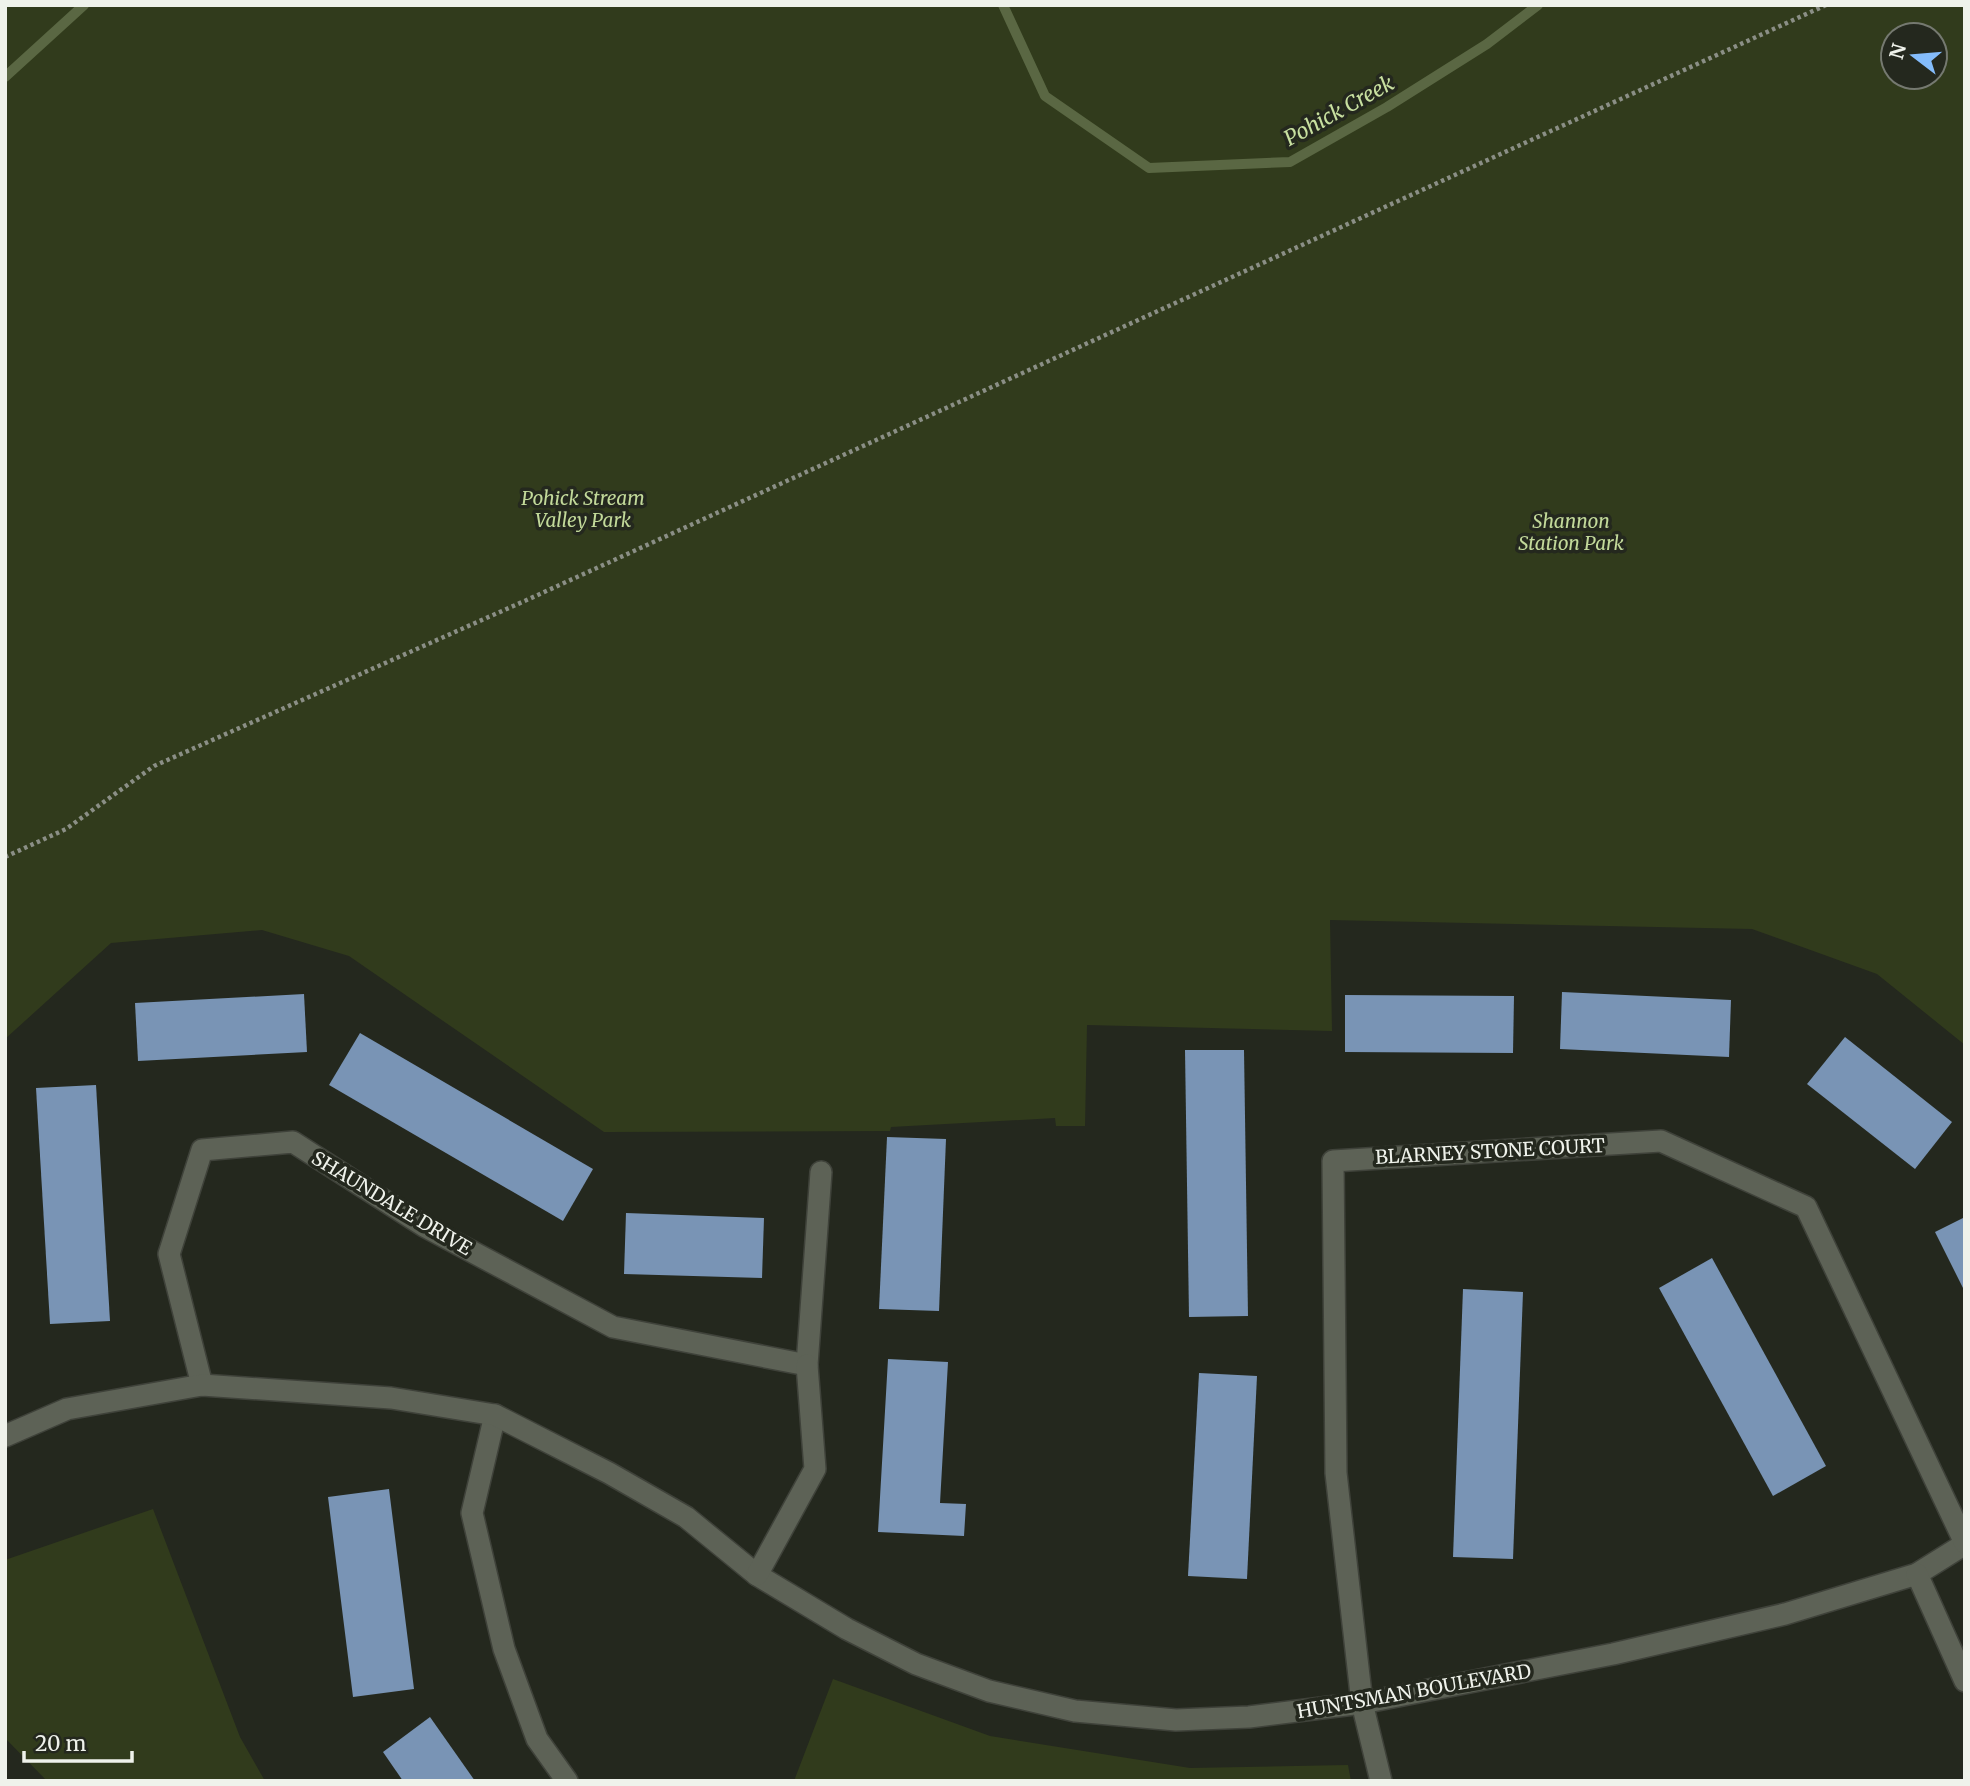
<svg xmlns="http://www.w3.org/2000/svg" width="1970" height="1786" font-family="Merriweather,serif">
  <style>
    .green { fill: #313b1c; fill-rule: evenodd }
    .lines { fill: none; stroke-linecap: round; stroke-linejoin: round }
    .stream { stroke: #5a6743; stroke-width: 10 }
    .building { fill: #7994b5 }
    .minor-casing { stroke: #3f423a; stroke-width: 24 }
    .path { stroke: #8b8f86; stroke-width: 4.5; stroke-dasharray: 3.5 3.5; stroke-linecap: butt }
    .minor { stroke: #5d6256; stroke-width: 21 }
    .labels { text-anchor: middle; stroke-width: 7; stroke-linejoin: round; paint-order: stroke }
    .park-label { font-size: 19px; font-style: italic; fill: #c2d99a; stroke: #24281e }
    .street-label { font-size: 19px; fill: #eff2eb; stroke: #24281e }
    .water-label { font-size: 21px; font-style: italic; fill: #c8e0a0; stroke: #24281e }
  </style>
  <rect width="100%" height="100%" fill="#24281e"/>
  <g class="green">
    <path d="M 5,5 L 1965,5 L 1965,1045 L 1877,974 L 1752,929 L 1330,920 L 1332,1031 L 1087,1025 L 1085,1126 L 1056,1126 L 1055,1118 L 891,1127 L 890,1131 L 604,1132 L 349,956 L 262,930 L 111,943 L 5,1039 ZM 1893,35 L 1935,35 L 1935,77 L 1893,77 Z"/>
    <path d="M 153,1509 L 240,1737 L 265,1781 L 47,1781 L 5,1738 L 5,1560 Z"/>
    <path d="M 833,1679 L 990,1736 L 1190,1768 L 1348,1765 L 1351,1781 L 794,1781 Z"/>
  </g>
  <g class="lines">
    <g class="stream">
      <path d="M 1003,5 L 1045,96 L 1149,168 L 1290,162 L 1387,107 L 1487,44 L 1538,5"/>
      <path d="M 5,77 L 84,5"/>
    </g>
  </g>
  <g class="building">
    <path d="M 1562,992 L 1731,1000 L 1729,1057 L 1560,1049 Z"/>
    <path d="M 304,994 L 307,1052 L 138,1061 L 135,1003 Z"/>
    <path d="M 1345,995 L 1514,996 L 1513,1053 L 1345,1052 Z"/>
    <path d="M 360,1033 L 593,1169 L 563,1221 L 329,1085 Z"/>
    <path d="M 1845,1037 L 1952,1122 L 1915,1169 L 1807,1084 Z"/>
    <path d="M 1185,1050 L 1244,1050 L 1248,1316 L 1189,1317 Z"/>
    <path d="M 96,1085 L 110,1321 L 50,1324 L 36,1088 Z"/>
    <path d="M 887,1137 L 946,1139 L 939,1311 L 879,1309 Z"/>
    <path d="M 626,1213 L 764,1218 L 762,1278 L 624,1274 Z"/>
    <path d="M 1965,1217 L 1965,1292 L 1935,1232 Z"/>
    <path d="M 1712,1258 L 1826,1466 L 1773,1496 L 1659,1288 Z"/>
    <path d="M 1463,1289 L 1523,1292 L 1513,1559 L 1453,1557 Z"/>
    <path d="M 888,1359 L 948,1362 L 940,1503 L 966,1504 L 964,1536 L 878,1532 Z"/>
    <path d="M 1199,1373 L 1257,1376 L 1247,1579 L 1188,1576 Z"/>
    <path d="M 389,1489 L 414,1689 L 353,1697 L 328,1497 Z"/>
    <path d="M 430,1717 L 475,1781 L 403,1781 L 383,1752 Z"/>
  </g>
  <g class="lines">
    <defs>
      <g id="minor">
        <path d="M 202,1385 L 169,1254 L 202,1150 L 293,1142 L 424,1226 L 613,1327 L 807,1365 L 821,1172"/>
        <path d="M 495,1415 L 472,1513 L 504,1649 L 537,1739 L 567,1781"/>
        <path d="M 5,1436 L 67,1409 L 202,1385 L 391,1398 L 495,1415 L 609,1473 L 686,1517 L 757,1575 L 847,1629 L 916,1664 L 989,1691 L 1075,1711 L 1176,1720 L 1249,1717 L 1362,1703 L 1613,1654 L 1785,1614 L 1917,1574 L 1965,1544"/>
        <path d="M 1917,1574 L 1965,1681"/>
        <path d="M 757,1575 L 815,1469 L 807,1365"/>
        <path d="M 1381,1781 L 1362,1703 L 1336,1473 L 1333,1161 L 1661,1141 L 1806,1207 L 1965,1543"/>
      </g>
    </defs>
    <use href="#minor" class="minor-casing"/>
    <path class="path" d="M 5,857 L 66,829 L 154,766 L 529,599 L 1826,5"/>
    <use href="#minor" class="minor"/>
  </g>
  <g class="labels">
    <g class="park-label">
      <text x="583" y="505">Pohick Stream<tspan x="583" dy="22">Valley Park</tspan></text>
      <text x="1571" y="528">Shannon<tspan x="1571" dy="22">Station Park</tspan></text>
    </g>
    <g class="street-label">
      <text transform="translate(1490 1151) rotate(-3)" y="7">BLARNEY STONE COURT</text>
      <text transform="translate(392 1203) rotate(31)" y="7">SHAUNDALE DRIVE</text>
      <text transform="translate(1414 1691) rotate(-10)" y="7">HUNTSMAN BOULEVARD</text>
    </g>
    <g class="water-label">
      <text transform="translate(1339 111) rotate(-29)" y="7">Pohick Creek</text>
    </g>
  </g>
  <rect width="1970" height="1786" fill="none" stroke="#eff2eb" stroke-width="14"/>
  <g transform="translate(1914 56) rotate(286)"><circle r="33" fill="#24281e" stroke="#757970" stroke-width="2"/>
  <path d="M0-5L12 26L0 18L-12 26Z" fill="#84bcfb"/>
  <text y="-10" font-size="19" font-weight="bold" text-anchor="middle" fill="#eff2eb">N</text>
  </g>
  <path d="M24 1751v10h108v-10" fill="none" stroke="#eff2eb" stroke-width="3.5"/>
  <text x="35" y="1751" font-size="21" fill="#eff2eb" stroke="#24281e" stroke-width="5" paint-order="stroke">20 m</text>
</svg>
